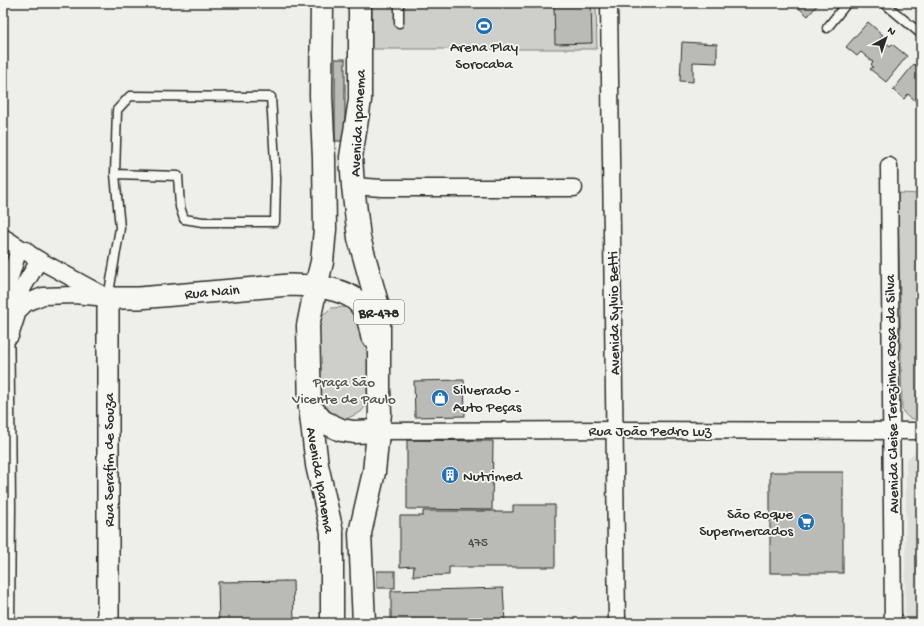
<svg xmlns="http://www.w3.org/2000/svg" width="924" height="626" font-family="'Gochi Hand',sans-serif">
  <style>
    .built { fill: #dededb }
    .green { fill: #cececa; stroke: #7c7c7a }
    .building { fill: #babab7; stroke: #2b2b2b }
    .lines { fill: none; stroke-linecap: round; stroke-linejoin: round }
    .service-casing { stroke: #2b2b2b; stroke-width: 11 }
    .minor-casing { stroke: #2b2b2b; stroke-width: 19 }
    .tertiary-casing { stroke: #2b2b2b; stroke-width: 24 }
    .primary-casing { stroke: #2b2b2b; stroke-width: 25 }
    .service { stroke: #f6f6f2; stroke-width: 8 }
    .minor { stroke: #f6f6f2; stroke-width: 16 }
    .tertiary { stroke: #f6f6f2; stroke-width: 21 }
    .primary { stroke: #f6f6f2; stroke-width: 22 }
    .labels { text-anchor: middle; stroke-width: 3.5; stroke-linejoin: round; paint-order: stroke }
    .number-label { font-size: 13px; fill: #4f4f4e }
    .shield { fill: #f6f6f2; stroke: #686867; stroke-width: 1 }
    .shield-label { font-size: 14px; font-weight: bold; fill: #2b2b2b }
    .poi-label { font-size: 15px; fill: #2b2b2b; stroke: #f6f6f2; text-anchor: start }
    .street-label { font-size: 15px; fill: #2b2b2b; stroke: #f6f6f2 }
    .park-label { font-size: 15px; fill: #545453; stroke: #f6f6f2 }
  </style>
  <rect width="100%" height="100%" fill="#eeeeea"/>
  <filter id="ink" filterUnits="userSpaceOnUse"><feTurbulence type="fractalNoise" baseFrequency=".025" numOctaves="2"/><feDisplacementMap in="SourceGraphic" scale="8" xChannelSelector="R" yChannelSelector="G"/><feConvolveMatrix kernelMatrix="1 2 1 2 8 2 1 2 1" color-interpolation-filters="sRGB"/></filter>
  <g filter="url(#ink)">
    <path class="built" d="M 919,449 L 921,449 L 921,623 L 905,623 L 906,460 Z"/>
    <g class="green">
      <path d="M 372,3 L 596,3 L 597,49 L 372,49 Z"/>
      <path d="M 898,193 L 921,194 L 921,419 C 910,419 907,419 902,409 Z"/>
      <path d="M 346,307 L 357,315 L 366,331 L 371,399 L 361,412 L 346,419 L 334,415 L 319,399 L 317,327 L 323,315 L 331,308 Z"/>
    </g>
    <g class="building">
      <path d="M 554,3 L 591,3 L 592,43 L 555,44 Z"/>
      <path d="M 793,3 L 819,3 L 808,16 Z"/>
      <path d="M 868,22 L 883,35 L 880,38 L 890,46 L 892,44 L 907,56 L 886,82 L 870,69 L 873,67 L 871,64 L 873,62 L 861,52 L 857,56 L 846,47 Z"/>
      <path d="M 682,42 L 717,44 L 717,63 L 693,62 L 693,82 L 680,81 Z"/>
      <rect x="335" y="59" width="10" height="82"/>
      <path d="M 914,64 L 921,70 L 921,115 L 917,112 L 919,109 L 917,107 L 919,104 L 908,94 L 904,99 L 893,90 Z"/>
      <path d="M 464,380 L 465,416 L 415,417 L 414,381 Z"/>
      <path d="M 407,440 L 493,441 L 492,510 L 407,509 Z"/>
      <rect x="770" y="472" width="73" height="101"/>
      <path d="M 513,505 L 555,505 L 555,567 L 449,567 L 449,575 L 413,576 L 414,566 L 400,567 L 400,516 L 423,516 L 423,511 L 495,511 L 495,512 L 513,512 Z"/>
      <rect x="377" y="571" width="18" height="17"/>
      <path d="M 293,581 L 294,623 L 219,623 L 218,582 Z"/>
      <path d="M 503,588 L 505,623 L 391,623 L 391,591 Z"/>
    </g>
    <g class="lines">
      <defs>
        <g id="service">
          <path d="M 399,3 L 399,23"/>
          <path d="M 884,3 L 921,34"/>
          <path d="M 827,28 L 847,3"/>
          <path d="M 108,298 L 120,228 L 115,174 L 117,110 L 130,96 L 271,97 L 276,178 L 275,222 L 203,222 L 184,219 L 180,207 L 178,176 L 115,174"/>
        </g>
        <g id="minor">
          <path d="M 609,3 L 617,623"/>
          <path d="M 889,166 L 893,623"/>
          <path d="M 353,186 L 382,188 L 574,188"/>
          <path d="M 3,237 L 39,260 L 103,295"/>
          <path d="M 12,314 C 14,298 32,274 39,260"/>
          <path d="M 10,336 L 18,311 L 26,303 L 43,296 L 74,295 L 108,298"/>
          <path d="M 378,431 L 615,430 L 921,431"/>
          <path d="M 6,623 L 7,507 L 5,294 L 17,255 L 21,252 L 26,250"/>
        </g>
        <path id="tertiary" d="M 108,623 L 108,298 L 139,298 L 289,285 L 316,286"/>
        <g id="primary">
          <path d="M 322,3 L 321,95 L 324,158 L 325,229 L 322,262 L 316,286 L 308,326 L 310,407 L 317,465 L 332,532 L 332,623"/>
          <path d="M 360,3 L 360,100 L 351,157 L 353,186 L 359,238 L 379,310 L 379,390 L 380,413 L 374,472 L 360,533 L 364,623"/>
          <path d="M 316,286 C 328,288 348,292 357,301 C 366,309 370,324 372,336"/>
          <path d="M 310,407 L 322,421 L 341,430 L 354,432 L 378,431"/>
        </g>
      </defs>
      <use href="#service" class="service-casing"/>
      <use href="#minor" class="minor-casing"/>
      <use href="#tertiary" class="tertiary-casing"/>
      <use href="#primary" class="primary-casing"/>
      <use href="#service" class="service"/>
      <use href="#minor" class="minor"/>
      <use href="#tertiary" class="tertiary"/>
      <use href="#primary" class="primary"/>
    </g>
  </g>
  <defs>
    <symbol id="stadium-disc" viewBox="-11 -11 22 22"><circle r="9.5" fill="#1f6fb2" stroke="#f6f6f2"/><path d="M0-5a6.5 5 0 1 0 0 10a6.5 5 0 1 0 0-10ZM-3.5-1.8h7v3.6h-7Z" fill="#fff"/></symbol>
    <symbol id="shop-disc" viewBox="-11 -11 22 22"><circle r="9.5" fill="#1f6fb2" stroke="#f6f6f2"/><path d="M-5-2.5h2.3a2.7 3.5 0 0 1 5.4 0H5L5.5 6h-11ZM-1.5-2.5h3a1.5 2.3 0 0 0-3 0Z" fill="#fff"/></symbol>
    <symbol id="building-disc" viewBox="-11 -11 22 22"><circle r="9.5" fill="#1f6fb2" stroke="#f6f6f2"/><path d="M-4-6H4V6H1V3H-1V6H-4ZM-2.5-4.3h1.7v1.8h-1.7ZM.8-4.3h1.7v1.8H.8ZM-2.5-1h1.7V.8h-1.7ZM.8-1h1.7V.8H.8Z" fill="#fff"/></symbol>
    <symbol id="supermarket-disc" viewBox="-11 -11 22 22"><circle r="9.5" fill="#1f6fb2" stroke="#f6f6f2"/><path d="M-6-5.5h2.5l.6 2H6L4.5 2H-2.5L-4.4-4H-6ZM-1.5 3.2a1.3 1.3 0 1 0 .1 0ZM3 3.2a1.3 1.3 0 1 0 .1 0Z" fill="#fff"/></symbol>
  </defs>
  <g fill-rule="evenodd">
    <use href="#stadium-disc" x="474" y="16" width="20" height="20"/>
    <use href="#shop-disc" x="430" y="388" width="20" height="20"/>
    <use href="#building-disc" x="440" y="465" width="20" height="20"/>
    <use href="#supermarket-disc" x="796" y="512" width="20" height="20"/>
  </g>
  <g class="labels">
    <g class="number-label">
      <text x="478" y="546">475</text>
    </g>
    <rect class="shield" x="354" y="300" width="50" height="24" rx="3"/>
    <g class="shield-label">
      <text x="379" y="317">BR-478</text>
    </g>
    <g class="poi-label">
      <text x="484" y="51" text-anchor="middle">Arena Play<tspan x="484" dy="17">Sorocaba</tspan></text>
      <text x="453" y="394">Silverado -<tspan x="453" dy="17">Auto Peças</tspan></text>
      <text x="463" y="480">Nutrimed</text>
      <text x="793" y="518" text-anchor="end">São Roque<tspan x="793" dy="17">Supermercados</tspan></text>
    </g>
    <g class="street-label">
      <text transform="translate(357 123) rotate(-87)" y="5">Avenida Ipanema</text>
      <text transform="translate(212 291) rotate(-5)" y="5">Rua Nain</text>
      <text transform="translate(613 313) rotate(-91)" y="5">Avenida Sylvio Betti</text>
      <text transform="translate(891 394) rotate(-91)" y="5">Avenida Cleise Terezinha Rosa da Silva</text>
      <text x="650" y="435">Rua João Pedro Luz</text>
      <text transform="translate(108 460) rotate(-90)" y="5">Rua Serafim de Souza</text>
      <text transform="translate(321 480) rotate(80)" y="5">Avenida Ipanema</text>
    </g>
    <g class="park-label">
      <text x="344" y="386">Praça São<tspan x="344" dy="17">Vicente de Paulo</tspan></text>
    </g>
  </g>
  <rect width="924" height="626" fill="none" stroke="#f6f6f2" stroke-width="16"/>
  <rect x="8" y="8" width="908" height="610" fill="none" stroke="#2b2b2b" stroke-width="1.5" filter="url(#ink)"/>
  <g transform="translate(886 38) rotate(40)" stroke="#f6f6f2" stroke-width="3" paint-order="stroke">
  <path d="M0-3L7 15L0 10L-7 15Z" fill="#2b2b2b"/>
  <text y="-6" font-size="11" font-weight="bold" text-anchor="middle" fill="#2b2b2b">N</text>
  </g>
</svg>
